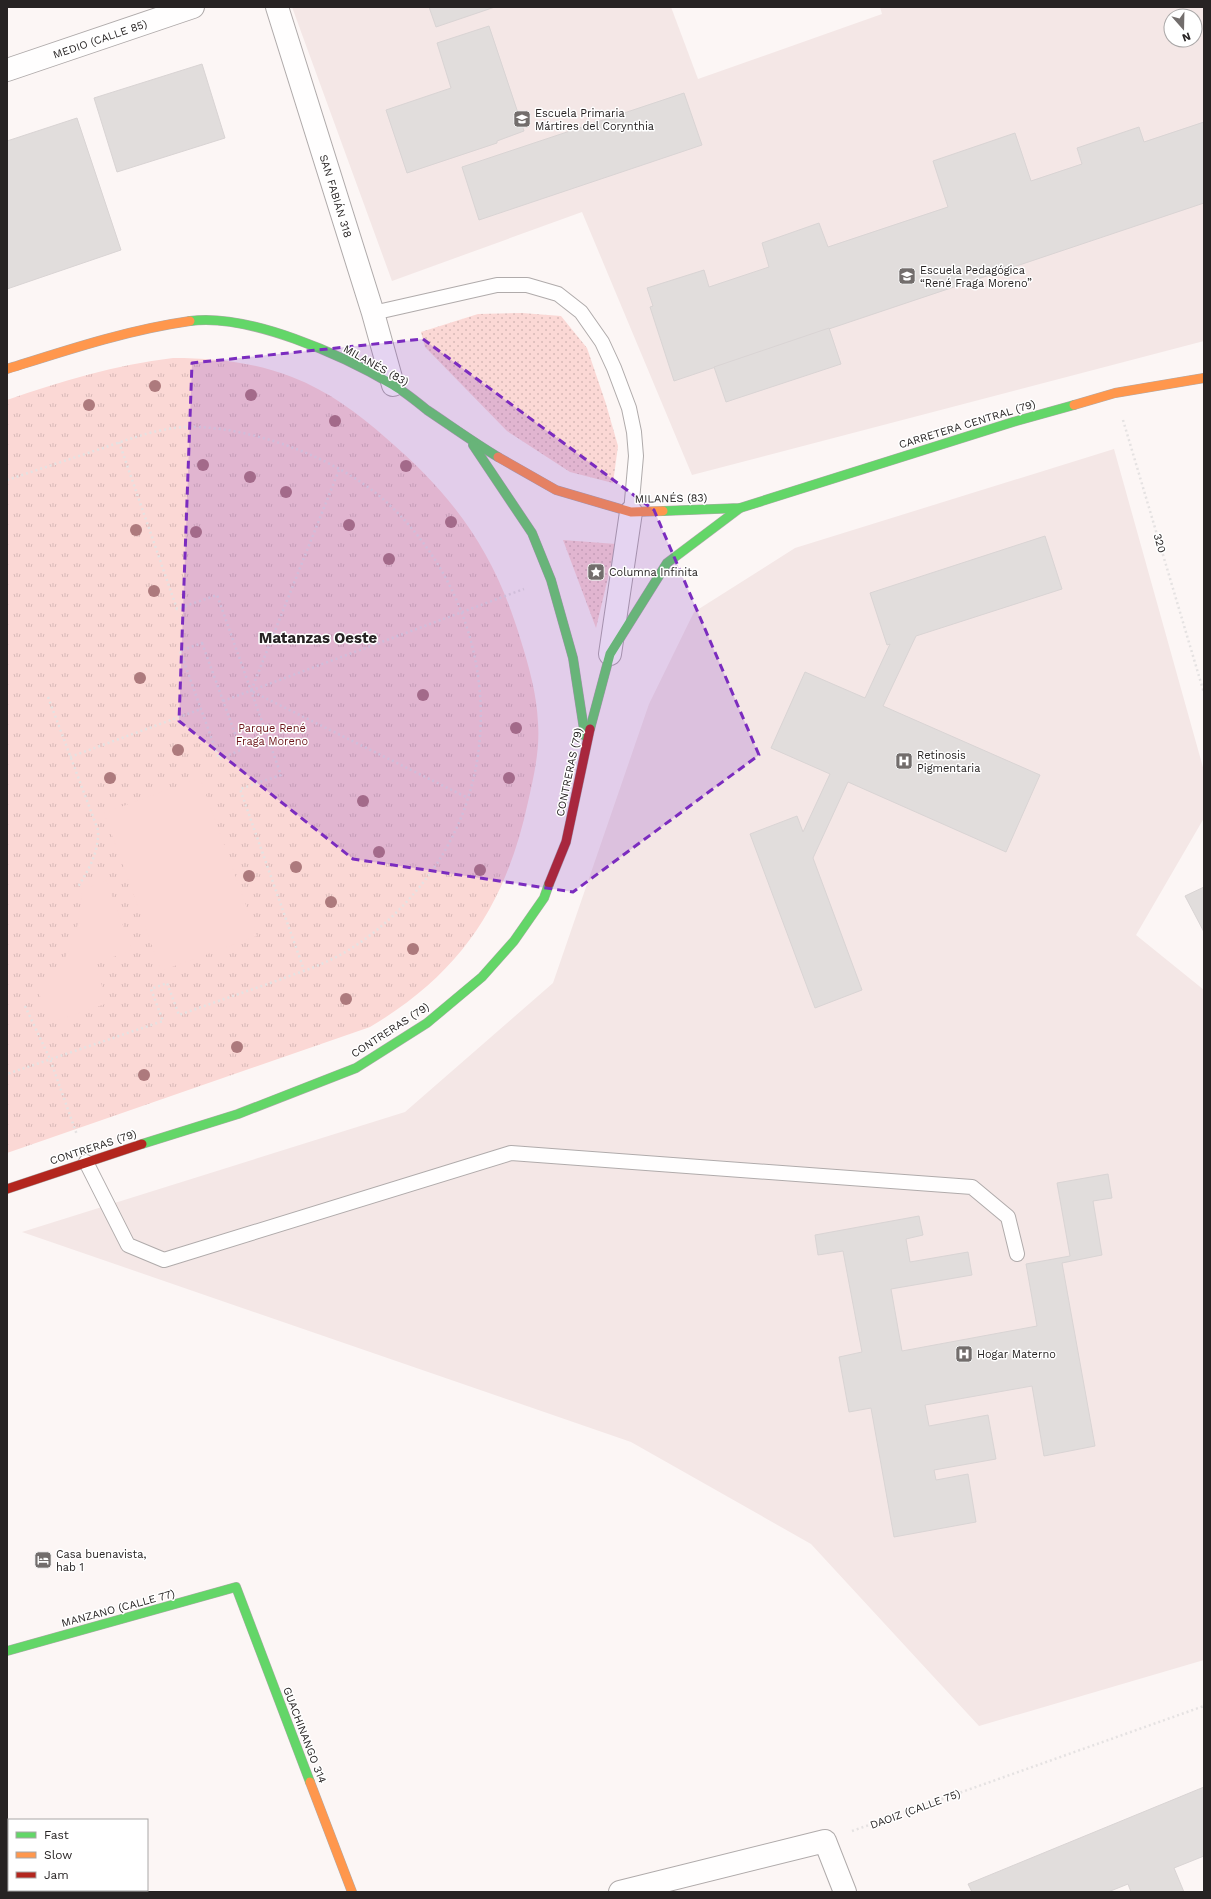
<svg xmlns="http://www.w3.org/2000/svg" width="1211" height="1899" font-family="'Work Sans',sans-serif">
  <style>
    .built { fill: #f4e7e6; fill-rule: evenodd }
    .grass { fill: url(#grass-dots) }
    .park { fill: url(#park-tufts) }
    .pitch { fill: #fbd8d5 }
    .building { fill: #e1dddc; stroke: #d9d4d4 }
    .lines { fill: none; stroke-linecap: round; stroke-linejoin: round }
    .lane-casing { stroke: #b0abab; stroke-width: 16 }
    .street-casing { stroke: #b0abab; stroke-width: 24 }
    .fast-casing { stroke: #b0abab; stroke-width: 10 }
    .slow-casing { stroke: #b0abab; stroke-width: 10 }
    .jam-casing { stroke: #b0abab; stroke-width: 10 }
    .path { stroke: #e5e2e2; stroke-width: 2.5; stroke-dasharray: 2 3; stroke-linecap: butt }
    .lane { stroke: #fffefe; stroke-width: 14 }
    .street { stroke: #fffefe; stroke-width: 22 }
    .fast { stroke: #63d668; stroke-width: 9 }
    .slow { stroke: #ff974d; stroke-width: 9 }
    .jam { stroke: #b3261e; stroke-width: 9 }
    .tree { fill: #ad7a7d }
    .marked { fill: #7b2cbf; fill-opacity: 0.2; stroke: #7b2cbf; stroke-width: 3; stroke-dasharray: 8 5; stroke-linejoin: round }
    .labels { text-anchor: middle; stroke-width: 3; stroke-linejoin: round; paint-order: stroke }
    .street-label { font-size: 11px; fill: #272323; stroke: #fff }
    .poi-label { font-size: 11px; fill: #272323; stroke: #fff; text-anchor: start }
    .park-label { font-size: 11px; fill: #6c151a; stroke: #fff }
    .district-label { font-size: 15px; font-weight: bold; fill: #272323; stroke: #fff }
  </style>
  <defs>
    <pattern id="grass-dots" width="8" height="8" patternUnits="userSpaceOnUse"><rect width="8" height="8" fill="#fbd8d5"/><path d="M2 2h.1M6 6h.1" fill="none" stroke="#d7b9b7" stroke-width="1.8" stroke-linecap="round"/></pattern>
    <pattern id="park-tufts" width="24" height="20" patternUnits="userSpaceOnUse"><rect width="24" height="20" fill="#fbd8d5"/><path d="M3 7l-1-3M5 7V3M7 7l1-3M15 17l-1-3M17 17v-4M19 17l1-3" fill="none" stroke="#d7b9b7"/></pattern>
  </defs>
  <rect width="100%" height="100%" fill="#fcf6f5"/>
  <g class="built">
    <path d="M 292,7 L 671,7 L 698,79 L 882,14 L 880,7 L 1204,7 L 1204,341 L 692,475 L 582,212 L 392,281 ZM 1171,16 L 1195,16 L 1195,40 L 1171,40 Z"/>
    <path d="M 1114,449 L 1204,771 L 1204,818 L 1136,935 L 1204,990 L 1204,1660 L 979,1726 L 811,1544 L 631,1442 L 22,1232 L 405,1112 L 553,983 L 649,704 L 694,612 L 795,548 Z"/>
  </g>
  <g class="grass">
    <path d="M 522,313 L 561,316 L 587,348 L 606,404 L 618,446 L 613,483 L 570,472 L 507,431 L 425,347 L 421,332 L 478,314 Z"/>
    <path d="M 563,540 L 616,544 L 596,628 Z"/>
  </g>
  <path class="park" d="M 173,358 C 215,358 253,362 292,377 C 328,391 358,413 386,438 C 455,497 495,553 521,641 C 529,667 537,695 538,723 C 540,749 534,776 528,802 C 506,904 461,973 370,1027 L 7,1153 L 7,400 C 61,381 116,365 173,358 Z"/>
  <g class="pitch">
    <path d="M 200,778 L 257,936 L 161,971 L 104,813 Z"/>
    <path d="M 106,880 L 132,950 L 94,964 L 108,1003 L 50,1023 L 37,988 C 72,961 79,933 82,890 Z"/>
  </g>
  <g class="building">
    <path d="M 429,7 L 495,7 L 436,27 Z"/>
    <path d="M 489,26 L 524,131 L 497,141 L 497,143 L 407,173 L 386,110 L 451,88 L 437,43 Z"/>
    <path d="M 202,64 L 225,138 L 117,172 L 94,98 Z"/>
    <path d="M 684,93 L 702,145 L 479,220 L 462,167 Z"/>
    <path d="M 77,118 L 121,250 L 7,289 L 7,141 Z"/>
    <path d="M 1204,122 L 1204,203 L 674,381 L 650,307 L 653,306 L 647,288 L 704,270 L 709,287 L 769,267 L 762,243 L 819,223 L 828,247 L 948,207 L 933,161 L 1015,133 L 1031,181 L 1082,164 L 1077,148 L 1139,127 L 1144,142 Z"/>
    <path d="M 829,328 L 841,364 L 726,402 L 714,367 Z"/>
    <path d="M 1045,536 L 1062,589 L 916,636 L 883,706 L 1040,775 L 1006,852 L 848,782 L 813,858 L 862,990 L 815,1008 L 750,834 L 797,816 L 803,832 L 830,774 L 771,748 L 805,672 L 865,698 L 890,644 L 887,645 L 870,593 Z"/>
    <path d="M 1204,887 L 1204,932 L 1185,896 Z"/>
    <path d="M 1108,1174 L 1112,1198 L 1093,1201 L 1102,1255 L 1062,1263 L 1095,1446 L 1044,1456 L 1032,1386 L 925,1405 L 929,1426 L 988,1415 L 996,1459 L 934,1470 L 936,1480 L 968,1474 L 976,1522 L 894,1537 L 871,1408 L 849,1412 L 839,1357 L 862,1352 L 843,1251 L 818,1255 L 815,1235 L 919,1216 L 923,1235 L 906,1239 L 910,1262 L 968,1252 L 972,1275 L 891,1289 L 902,1351 L 1037,1326 L 1026,1264 L 1070,1256 L 1057,1183 Z"/>
    <path d="M 1204,1787 L 1204,1856 L 1174,1868 L 1184,1892 L 1131,1892 L 1128,1884 L 1108,1892 L 972,1892 L 968,1884 Z"/>
  </g>
  <g class="lines">
    <defs>
      <g id="lane">
        <path d="M 373,313 L 497,285 L 527,285 L 558,294 L 581,312 L 602,342 L 614,368 L 629,408 L 634,432 L 636,456 L 631,512"/>
        <path d="M 86,1162 L 128,1245 L 164,1260 L 511,1153 L 972,1187 L 1008,1217 L 1017,1254"/>
      </g>
      <g id="street">
        <path d="M 277,7 L 373,313 L 393,385"/>
        <path d="M 7,70 L 193,7"/>
        <path d="M 610,654 L 631,512"/>
        <path d="M 620,1892 L 825,1841 L 845,1892"/>
      </g>
      <g id="fast">
        <path d="M 190,321 C 248,313 343,355 393,385 C 405,392 416,401 427,410 C 451,426 473,442 498,457"/>
        <path d="M 473,445 L 532,533 L 551,580 L 573,658 L 585,736"/>
        <path d="M 663,511 L 740,508 L 1013,422 L 1074,405"/>
        <path d="M 590,729 L 610,654 L 667,563 L 740,508"/>
        <path d="M 142,1144 L 238,1114 L 356,1068 L 427,1023 L 482,977 L 514,941 L 544,898 L 549,884"/>
        <path d="M 7,1651 L 236,1587 L 310,1782"/>
      </g>
      <g id="slow">
        <path d="M 7,369 C 67,350 127,330 190,321"/>
        <path d="M 1074,405 L 1115,393 L 1204,378"/>
        <path d="M 498,457 L 556,490 L 631,512 L 663,511"/>
        <path d="M 310,1782 L 352,1892"/>
      </g>
      <g id="jam">
        <path d="M 549,884 L 566,842 L 590,729"/>
        <path d="M 7,1189 L 142,1144"/>
      </g>
    </defs>
    <use href="#lane" class="lane-casing"/>
    <use href="#street" class="street-casing"/>
    <use href="#fast" class="fast-casing"/>
    <use href="#slow" class="slow-casing"/>
    <use href="#jam" class="jam-casing"/>
    <g class="path">
      <path d="M 1123,420 L 1204,693"/>
      <path d="M 119,442 L 177,609 L 217,595 L 281,775 L 240,789 L 304,970"/>
      <path d="M 339,470 L 251,691 L 468,798"/>
      <path d="M 7,480 C 37,470 67,460 97,450 C 130,439 164,425 199,427 C 260,430 337,459 383,499 C 496,599 516,774 417,890 C 392,920 361,946 326,962 C 311,969 294,974 279,980 C 245,992 212,1003 179,1015 L 167,983 L 151,989 L 163,1021 L 7,1074"/>
      <path d="M 202,643 L 241,750 L 219,759 L 180,651 Z"/>
      <path d="M 48,697 L 98,830 C 99,852 89,869 78,887"/>
      <path d="M 223,701 L 524,589"/>
      <path d="M 70,757 L 201,709"/>
      <path d="M 25,1006 L 50,1059 L 77,1135"/>
      <path d="M 852,1831 L 1204,1706"/>
    </g>
    <use href="#lane" class="lane"/>
    <use href="#street" class="street"/>
    <use href="#fast" class="fast"/>
    <use href="#slow" class="slow"/>
    <use href="#jam" class="jam"/>
  </g>
  <g class="tree">
    <circle cx="155" cy="386" r="6"/>
    <circle cx="251" cy="395" r="6"/>
    <circle cx="89" cy="405" r="6"/>
    <circle cx="335" cy="421" r="6"/>
    <circle cx="203" cy="465" r="6"/>
    <circle cx="406" cy="466" r="6"/>
    <circle cx="250" cy="477" r="6"/>
    <circle cx="286" cy="492" r="6"/>
    <circle cx="451" cy="522" r="6"/>
    <circle cx="349" cy="525" r="6"/>
    <circle cx="136" cy="530" r="6"/>
    <circle cx="196" cy="532" r="6"/>
    <circle cx="389" cy="559" r="6"/>
    <circle cx="154" cy="591" r="6"/>
    <circle cx="140" cy="678" r="6"/>
    <circle cx="423" cy="695" r="6"/>
    <circle cx="516" cy="728" r="6"/>
    <circle cx="178" cy="750" r="6"/>
    <circle cx="110" cy="778" r="6"/>
    <circle cx="509" cy="778" r="6"/>
    <circle cx="363" cy="801" r="6"/>
    <circle cx="379" cy="852" r="6"/>
    <circle cx="296" cy="867" r="6"/>
    <circle cx="480" cy="870" r="6"/>
    <circle cx="249" cy="876" r="6"/>
    <circle cx="331" cy="902" r="6"/>
    <circle cx="413" cy="949" r="6"/>
    <circle cx="346" cy="999" r="6"/>
    <circle cx="237" cy="1047" r="6"/>
    <circle cx="144" cy="1075" r="6"/>
  </g>
  <path class="marked" d="M 423,339 L 654,510 L 759,755 L 573,892 L 353,859 L 179,721 L 192,363 Z"/>
  <defs>
    <symbol id="school-square" viewBox="-11 -11 22 22"><rect x="-9" y="-9" width="18" height="18" rx="4" fill="#726d6c" stroke="#fff"/><path d="M0-5L7-2L0 1L-7-2ZM-4 1L0 2.5L4 1V4Q0 6-4 4Z" fill="#fff"/></symbol>
    <symbol id="university-square" viewBox="-11 -11 22 22"><rect x="-9" y="-9" width="18" height="18" rx="4" fill="#726d6c" stroke="#fff"/><path d="M0-5L7-2L0 1L-7-2ZM-4 1L0 2.5L4 1V4Q0 6-4 4Z" fill="#fff"/></symbol>
    <symbol id="sight-square" viewBox="-11 -11 22 22"><rect x="-9" y="-9" width="18" height="18" rx="4" fill="#726d6c" stroke="#fff"/><path d="M0-6L1.8-2.2L6-1.7L2.9 1.2L3.7 5.4L0 3.3L-3.7 5.4L-2.9 1.2L-6-1.7L-1.8-2.2Z" fill="#fff"/></symbol>
    <symbol id="hospital-square" viewBox="-11 -11 22 22"><rect x="-9" y="-9" width="18" height="18" rx="4" fill="#726d6c" stroke="#fff"/><path d="M-5-5h3v3.5h4V-5h3V5h-3V1.5h-4V5h-3Z" fill="#fff"/></symbol>
    <symbol id="hotel-square" viewBox="-11 -11 22 22"><rect x="-9" y="-9" width="18" height="18" rx="4" fill="#726d6c" stroke="#fff"/><path d="M-6-4.5h1.5V1H6V5H4.5V3h-9V5H-6ZM-4 0a1.8 1.8 0 1 1 3.6 0ZM.5 0V-2.5h3Q6-2.5 6 0Z" fill="#fff"/></symbol>
  </defs>
  <g fill-rule="evenodd">
    <use href="#school-square" x="512" y="109" width="20" height="20"/>
    <use href="#university-square" x="897" y="266" width="20" height="20"/>
    <use href="#sight-square" x="586" y="562" width="20" height="20"/>
    <use href="#hospital-square" x="894" y="751" width="20" height="20"/>
    <use href="#hospital-square" x="954" y="1344" width="20" height="20"/>
    <use href="#hotel-square" x="33" y="1550" width="20" height="20"/>
  </g>
  <g class="labels">
    <g class="street-label">
      <text transform="translate(100 39) rotate(-19)" y="4">MEDIO (CALLE 85)</text>
      <text transform="translate(336 196) rotate(73)" y="4">SAN FABIÁN 318</text>
      <text transform="translate(376 365) rotate(29)" y="4">MILANÉS (83)</text>
      <text transform="translate(967 424) rotate(-17)" y="4">CARRETERA CENTRAL (79)</text>
      <text transform="translate(671 498) rotate(-1)" y="4">MILANÉS (83)</text>
      <text transform="translate(1160 543) rotate(74)" y="4">320</text>
      <text transform="translate(569 772) rotate(-78)" y="4">CONTRERAS (79)</text>
      <text transform="translate(390 1030) rotate(-33)" y="4">CONTRERAS (79)</text>
      <text transform="translate(93 1147) rotate(-18)" y="4">CONTRERAS (79)</text>
      <text transform="translate(118 1608) rotate(-15)" y="4">MANZANO (CALLE 77)</text>
      <text transform="translate(305 1735) rotate(69)" y="4">GUACHINANGO 314</text>
      <text transform="translate(915 1809) rotate(-20)" y="4">DAOIZ (CALLE 75)</text>
    </g>
    <g class="poi-label">
      <text x="535" y="117">Escuela Primaria<tspan x="535" dy="13">Mártires del Corynthia</tspan></text>
      <text x="920" y="274">Escuela Pedagógica<tspan x="920" dy="13">“René Fraga Moreno”</tspan></text>
      <text x="609" y="576">Columna Infinita</text>
      <text x="917" y="759">Retinosis<tspan x="917" dy="13">Pigmentaria</tspan></text>
      <text x="977" y="1358">Hogar Materno</text>
      <text x="56" y="1558">Casa buenavista,<tspan x="56" dy="13">hab 1</tspan></text>
    </g>
    <g class="park-label">
      <text x="272" y="732">Parque René<tspan x="272" dy="13">Fraga Moreno</tspan></text>
    </g>
    <g class="district-label">
      <text x="318" y="643">Matanzas Oeste</text>
    </g>
  </g>
  <rect width="1211" height="1899" fill="none" stroke="#272323" stroke-width="16"/>
  <rect x="8" y="1819" width="140" height="72" fill="#ffffff" stroke="#a9a7a7"/>
  <rect x="16" y="1832" width="20" height="6" fill="#63d668" stroke="#a9a7a7"/>
  <text x="44" y="1839" font-size="12" fill="#272323">Fast</text>
  <rect x="16" y="1852" width="20" height="6" fill="#ff974d" stroke="#a9a7a7"/>
  <text x="44" y="1859" font-size="12" fill="#272323">Slow</text>
  <rect x="16" y="1872" width="20" height="6" fill="#b3261e" stroke="#a9a7a7"/>
  <text x="44" y="1879" font-size="12" fill="#272323">Jam</text>
  <g transform="translate(1183 28) rotate(160)"><circle r="19" fill="#ffffff" stroke="#a9a7a7"/>
  <path d="M0-3L7 15L0 10L-7 15Z" fill="#726d6c"/>
  <text y="-6" font-size="11" font-weight="bold" text-anchor="middle" fill="#272323">N</text>
  </g>
</svg>
